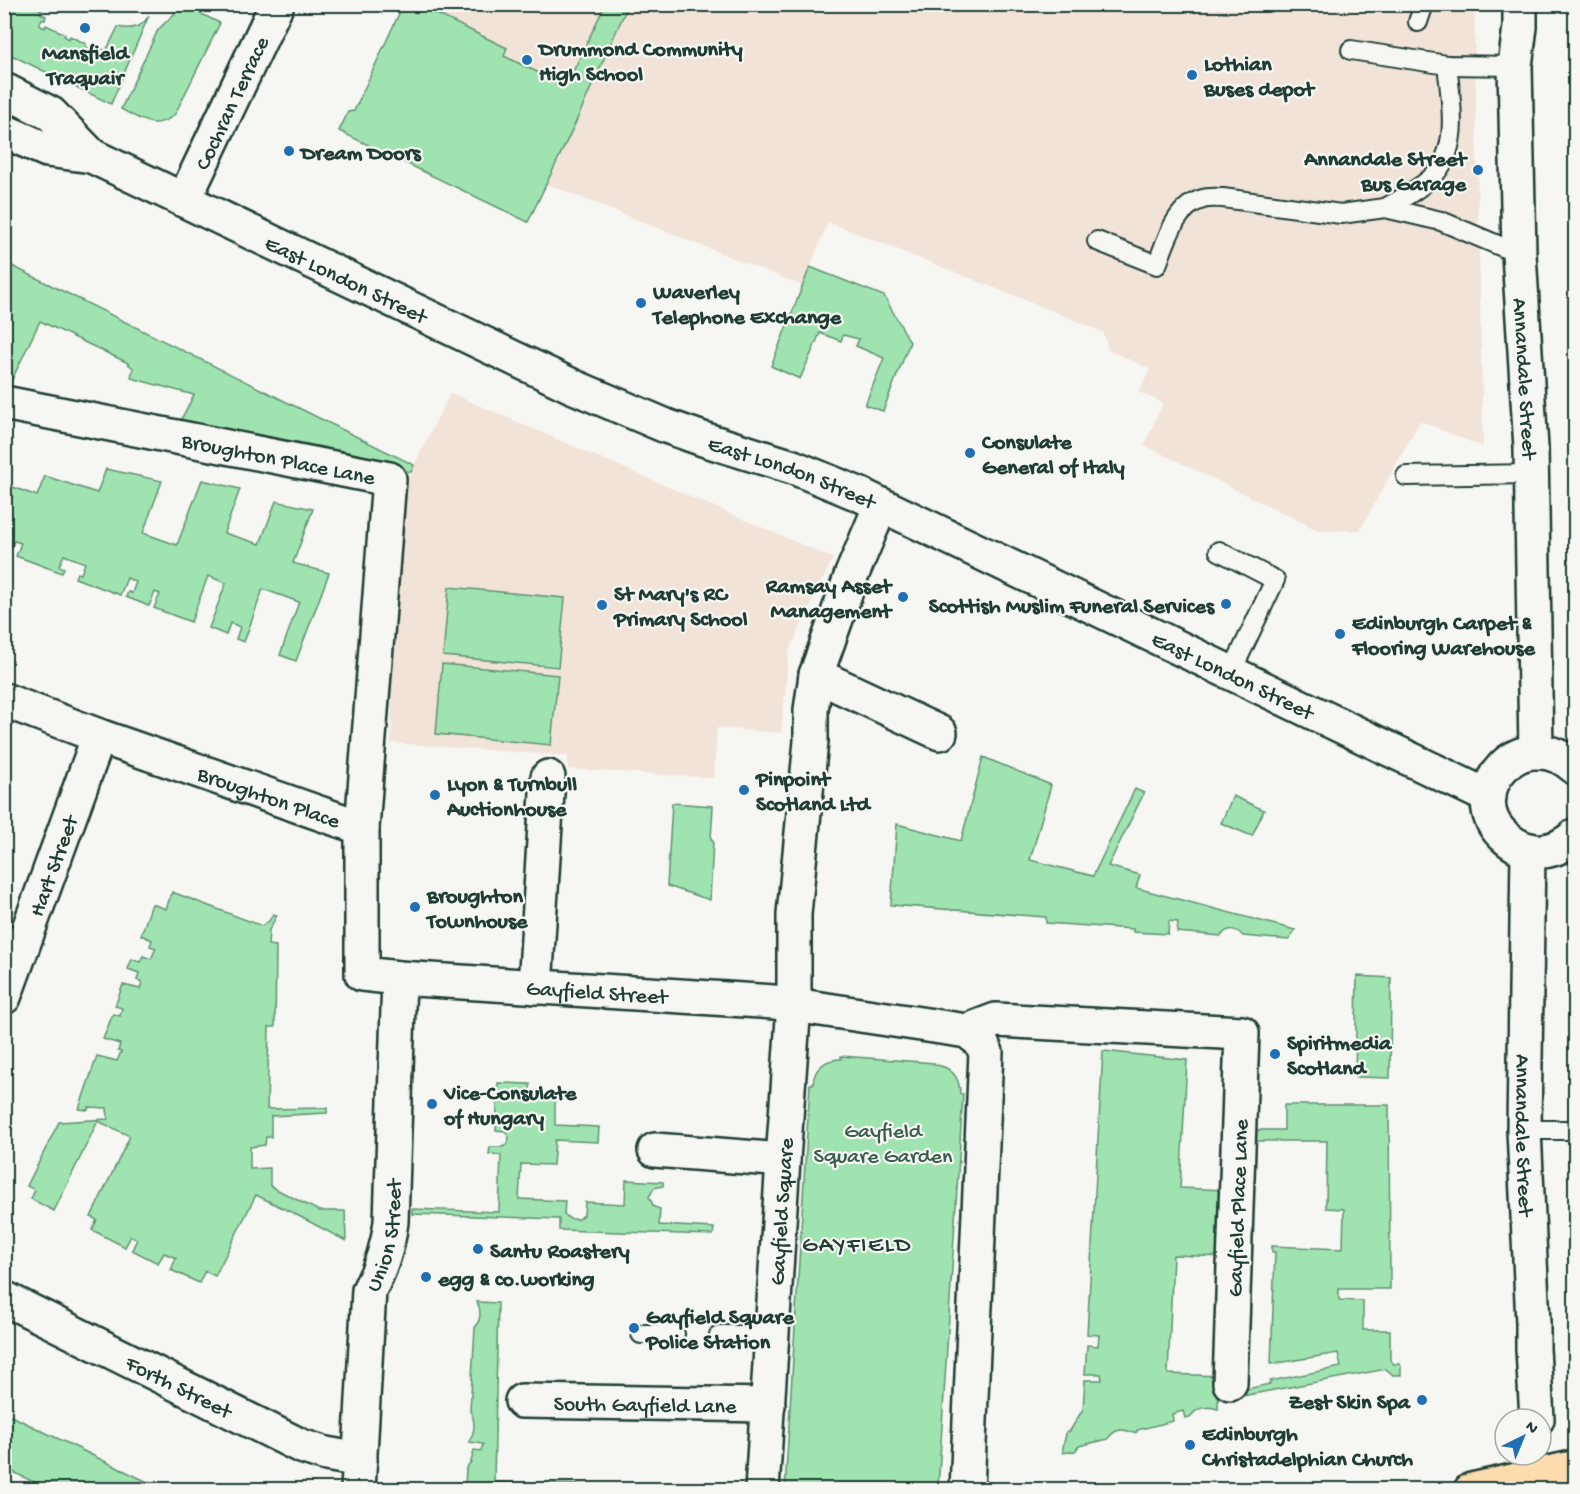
<svg xmlns="http://www.w3.org/2000/svg" width="1580" height="1494" font-family="'Gochi Hand',sans-serif">
  <style>
    .built { fill: #f2e3d8 }
    .green { fill: #9fe4b0; stroke: #5f9072; stroke-width: 1.5 }
    .lines { fill: none; stroke-linecap: round; stroke-linejoin: round }
    .lane-casing { stroke: #1f3d34; stroke-width: 22 }
    .street-casing { stroke: #1f3d34; stroke-width: 38 }
    .primary-casing { stroke: #1f3d34; stroke-width: 38 }
    .lane { stroke: #f6f6f2; stroke-width: 18 }
    .street { stroke: #f6f6f2; stroke-width: 33 }
    .primary { stroke: #fcdcac; stroke-width: 33 }
    .tram { stroke: #1f3d34; stroke-width: 1.5 }
    .poi-dot { fill: #1f6fb2; stroke: #f6f6f2; stroke-width: 2 }
    .labels { text-anchor: middle; stroke-width: 4.5; stroke-linejoin: round; paint-order: stroke }
    .poi-label { font-size: 22px; font-weight: bold; fill: #1f3d34; stroke: #f6f6f2; text-anchor: start }
    .street-label { font-size: 22px; fill: #1f3d34; stroke: #f6f6f2 }
    .park-label { font-size: 22px; fill: #395e4d; stroke: #f6f6f2 }
    .neighbourhood-label { font-size: 24px; letter-spacing: 1.5px; fill: #1f3d34; stroke: #f6f6f2 }
  </style>
  <rect width="100%" height="100%" fill="#f6f6f2"/>
  <filter id="ink" filterUnits="userSpaceOnUse"><feTurbulence type="fractalNoise" baseFrequency=".0167" numOctaves="2"/><feDisplacementMap in="SourceGraphic" scale="12" xChannelSelector="R" yChannelSelector="G"/><feConvolveMatrix kernelMatrix="1 2 1 2 8 2 1 2 1" color-interpolation-filters="sRGB"/></filter>
  <g filter="url(#ink)">
    <g class="built">
      <path d="M 403,4 L 1474,5 L 1483,447 L 1420,421 L 1360,530 L 1320,531 L 1144,445 L 1163,403 L 1139,392 L 1150,369 L 1108,350 L 1103,332 L 1053,311 L 828,222 L 803,286 L 547,184 L 573,126 L 402,7 Z"/>
      <path d="M 450,393 L 833,558 L 789,651 L 781,733 L 717,728 L 714,778 L 568,769 L 568,756 L 391,743 L 395,513 L 393,512 L 414,465 Z"/>
    </g>
    <g class="green">
      <path d="M 4,5 L 31,5 L 42,10 L 40,13 L 46,16 L 45,20 L 42,19 L 39,25 L 45,28 L 46,25 L 65,34 L 64,36 L 69,39 L 70,36 L 86,44 L 86,47 L 90,49 L 93,45 L 106,51 L 118,27 C 132,30 142,28 149,15 L 111,104 L 5,52 Z"/>
      <path d="M 183,5 L 220,23 L 175,114 C 156,132 140,119 121,109 L 158,30 Z"/>
      <path d="M 403,5 L 423,5 L 422,7 L 507,48 L 504,56 L 566,86 L 605,5 L 628,5 L 574,126 L 528,222 L 339,131 L 348,112 L 354,111 Z"/>
      <path d="M 4,262 L 414,465 L 411,472 L 178,425 L 194,395 L 131,378 L 133,368 L 126,362 L 40,321 L 7,390 L 5,390 Z"/>
      <path d="M 810,267 L 884,296 L 910,342 L 883,411 L 865,405 L 884,358 L 856,346 L 859,339 L 843,335 L 841,341 L 820,333 L 800,379 L 771,366 Z"/>
      <path d="M 106,469 L 162,481 L 143,533 L 177,545 L 202,480 L 240,489 L 224,533 L 260,544 L 276,501 L 313,509 L 293,563 L 329,573 L 296,661 L 280,655 L 299,602 L 263,589 L 244,642 L 236,639 L 240,627 L 230,623 L 226,635 L 209,628 L 226,583 L 208,576 L 191,622 L 154,608 L 160,594 L 155,592 L 149,606 L 126,597 L 128,592 L 132,593 L 136,582 L 127,578 L 120,595 L 75,578 L 77,573 L 81,574 L 85,563 L 64,555 L 59,566 L 64,568 L 62,573 L 16,556 L 21,543 L 14,541 L 9,554 L 5,552 L 5,484 L 37,496 L 45,476 L 97,493 Z"/>
      <path d="M 449,587 L 565,598 L 558,667 L 443,656 Z"/>
      <path d="M 442,664 L 558,675 L 551,745 L 436,734 Z"/>
      <path d="M 983,757 L 1051,785 L 1030,860 L 1093,876 L 1135,789 L 1144,793 L 1108,866 L 1140,875 L 1136,888 L 1295,930 L 1289,940 L 1243,936 C 1236,928 1228,927 1221,936 L 1177,932 L 1178,922 L 1169,921 L 1168,934 L 1133,932 L 1133,929 L 1046,923 L 1046,917 L 891,905 L 897,824 L 961,841 Z"/>
      <path d="M 1233,796 L 1264,810 L 1252,836 L 1221,823 Z"/>
      <path d="M 672,803 L 713,806 L 711,839 L 713,840 L 710,900 L 667,886 Z"/>
      <path d="M 172,892 L 262,926 L 269,921 L 273,914 L 277,915 L 269,930 L 268,945 L 276,946 L 275,1027 L 269,1027 L 267,1109 L 327,1108 L 327,1113 L 271,1116 L 271,1137 L 266,1137 L 265,1145 L 250,1147 L 250,1169 L 270,1168 L 270,1186 L 319,1211 L 345,1211 L 346,1241 L 293,1213 L 256,1195 L 215,1276 L 205,1271 L 199,1283 L 171,1270 L 176,1258 L 164,1253 L 158,1263 L 132,1250 L 137,1239 L 131,1236 L 125,1247 L 92,1230 L 97,1220 L 91,1217 L 130,1136 L 98,1121 L 54,1211 L 31,1199 L 35,1190 L 27,1186 L 59,1122 L 108,1119 L 107,1108 L 89,1107 L 88,1110 L 79,1109 L 97,1056 L 117,1061 L 121,1052 L 118,1051 L 120,1044 L 103,1039 L 113,1014 L 120,1016 L 122,1008 L 115,1006 L 123,985 L 140,989 L 142,982 L 137,980 L 139,973 L 128,969 L 132,959 L 140,962 L 143,956 L 151,959 L 156,948 L 150,946 L 152,940 L 141,935 L 152,904 L 166,909 Z"/>
      <path d="M 1357,976 L 1391,978 L 1390,1078 L 1355,1077 Z"/>
      <path d="M 1103,1051 L 1187,1060 L 1180,1188 L 1225,1190 L 1223,1257 L 1173,1255 L 1168,1374 L 1219,1376 L 1218,1409 C 1206,1405 1197,1407 1190,1417 L 1185,1418 L 1183,1411 L 1172,1414 L 1173,1421 L 1137,1430 L 1137,1432 L 1133,1433 C 1123,1428 1114,1429 1108,1439 L 1079,1446 L 1075,1451 L 1063,1453 C 1062,1442 1066,1441 1066,1432 L 1070,1431 L 1083,1409 L 1085,1380 L 1102,1380 L 1101,1374 L 1085,1374 L 1087,1345 L 1098,1346 L 1099,1335 L 1087,1334 Z"/>
      <path d="M 841,1056 L 934,1063 L 934,1065 C 951,1066 960,1077 960,1094 L 963,1094 L 938,1489 L 785,1489 L 810,1084 L 813,1084 C 814,1068 825,1059 841,1059 Z"/>
      <path d="M 498,1083 L 530,1084 L 530,1094 L 555,1095 L 555,1125 L 599,1127 L 598,1142 L 555,1140 L 553,1165 L 521,1164 L 519,1199 L 565,1201 L 564,1214 L 570,1219 L 578,1219 L 584,1215 L 585,1202 L 625,1204 L 626,1180 L 663,1182 L 663,1186 L 654,1188 L 649,1197 L 654,1207 L 660,1209 L 659,1225 L 714,1228 L 713,1235 L 559,1230 L 559,1219 L 412,1214 L 412,1209 L 499,1212 L 501,1155 L 489,1154 L 490,1147 C 499,1147 508,1149 509,1138 L 505,1131 L 496,1130 Z"/>
      <path d="M 1284,1105 L 1389,1105 L 1390,1289 L 1339,1289 L 1339,1300 L 1363,1301 L 1363,1330 L 1390,1330 L 1390,1360 L 1394,1364 L 1399,1364 L 1401,1366 L 1401,1375 L 1393,1375 L 1386,1369 L 1242,1396 L 1242,1390 L 1270,1384 L 1270,1381 L 1341,1367 L 1338,1353 L 1271,1364 L 1275,1252 L 1272,1252 L 1272,1246 L 1343,1249 L 1344,1209 L 1326,1208 L 1327,1141 L 1251,1141 L 1252,1130 L 1284,1130 Z"/>
      <path d="M 477,1302 L 498,1303 L 494,1482 L 594,1485 L 594,1489 L 465,1489 L 466,1468 L 471,1462 L 474,1450 L 481,1451 L 483,1444 L 469,1442 C 475,1431 476,1422 470,1411 L 475,1328 C 481,1319 482,1311 477,1302 Z"/>
      <path d="M 5,1413 L 162,1489 L 48,1489 L 5,1468 Z"/>
    </g>
    <g class="lines">
      <defs>
        <g id="lane">
          <path d="M 1418,22 L 1424,4"/>
          <path d="M 1351,50 L 1447,65 L 1515,66"/>
          <path d="M 1385,208 C 1401,199 1418,190 1432,177 C 1461,149 1451,102 1447,65"/>
          <path d="M 1097,241 L 1157,265 C 1166,242 1175,206 1203,199 C 1209,197 1217,198 1223,198 L 1341,214 L 1385,208 L 1441,221 L 1519,254"/>
          <path d="M 1406,476 L 1532,474"/>
          <path d="M 1219,551 L 1275,580 L 1231,673"/>
          <path d="M 1524,1130 L 1576,1130"/>
          <path d="M 641,1334 L 675,1334"/>
          <path d="M 719,1335 L 772,1335"/>
        </g>
        <g id="street">
          <path id="s1" d="M 1520,4 L 1520,27 L 1515,66 L 1519,254 L 1531,448 L 1536,752"/>
          <path d="M 4,90 L 51,114 L 92,156"/>
          <path id="s2" d="M 4,131 L 47,150 L 92,156 L 572,386 L 666,426 L 703,439 L 793,467 L 861,495 L 1489,797"/>
          <path id="s3" d="M 184,200 L 277,4"/>
          <path id="s4" d="M 4,403 L 389,479 L 362,828 L 362,974 L 399,978 L 774,1002 L 967,1031 L 980,1041 L 986,1052 L 967,1490"/>
          <path d="M 816,675 L 940,733"/>
          <path id="s5" d="M 4,700 L 99,736 L 362,828"/>
          <path d="M 1576,768 C 1520,719 1461,793 1502,834 C 1510,842 1518,848 1530,850 C 1547,854 1563,847 1576,835"/>
          <path id="s6" d="M 1528,850 L 1524,1130 L 1533,1323 L 1533,1349 L 1537,1419"/>
          <path d="M 535,987 L 548,777"/>
          <path id="s7" d="M 4,997 L 99,736"/>
          <path d="M 967,1031 L 996,1020 L 1242,1033 L 1230,1383"/>
          <path d="M 655,1150 L 783,1160"/>
          <path id="s8" d="M 4,1298 L 301,1446 L 326,1454 L 360,1460"/>
          <path id="s9" d="M 522,1401 L 768,1405"/>
          <path id="s10" d="M 358,1490 L 369,1290 C 381,1269 388,1246 391,1222 L 399,978"/>
          <path id="s11" d="M 762,1490 L 783,1160 L 794,1004 L 794,914 L 811,741 L 811,710 L 816,675 L 852,574 L 881,505"/>
        </g>
        <path id="primary" d="M 1471,1490 L 1576,1467"/>
      </defs>
      <use href="#lane" class="lane-casing"/>
      <use href="#street" class="street-casing"/>
      <use href="#primary" class="primary-casing"/>
      <use href="#lane" class="lane"/>
      <use href="#street" class="street"/>
      <use href="#primary" class="primary"/>
      <path class="tram" d="M 1560,1490 L 1576,1486"/>
    </g>
  </g>
  <g class="poi-dot">
    <circle cx="85" cy="28" r="6"/>
    <circle cx="527" cy="60" r="6"/>
    <circle cx="1192" cy="75" r="6"/>
    <circle cx="289" cy="151" r="6"/>
    <circle cx="1478" cy="170" r="6"/>
    <circle cx="641" cy="303" r="6"/>
    <circle cx="970" cy="453" r="6"/>
    <circle cx="903" cy="597" r="6"/>
    <circle cx="1226" cy="604" r="6"/>
    <circle cx="602" cy="605" r="6"/>
    <circle cx="1340" cy="634" r="6"/>
    <circle cx="744" cy="790" r="6"/>
    <circle cx="435" cy="795" r="6"/>
    <circle cx="415" cy="907" r="6"/>
    <circle cx="1275" cy="1054" r="6"/>
    <circle cx="432" cy="1104" r="6"/>
    <circle cx="478" cy="1249" r="6"/>
    <circle cx="426" cy="1277" r="6"/>
    <circle cx="634" cy="1328" r="6"/>
    <circle cx="1422" cy="1400" r="6"/>
    <circle cx="1190" cy="1445" r="6"/>
  </g>
  <g class="labels">
    <g class="poi-label">
      <text x="539" y="55">Drummond Community<tspan x="539" dy="25">High School</tspan></text>
      <text x="85" y="59" text-anchor="middle">Mansfield<tspan x="85" dy="25">Traquair</tspan></text>
      <text x="1204" y="70">Lothian<tspan x="1204" dy="25">Buses depot</tspan></text>
      <text x="301" y="159">Dream Doors</text>
      <text x="1466" y="165" text-anchor="end">Annandale Street<tspan x="1466" dy="25">Bus Garage</tspan></text>
      <text x="653" y="298">Waverley<tspan x="653" dy="25">Telephone Exchange</tspan></text>
      <text x="982" y="448">Consulate<tspan x="982" dy="25">General of Italy</tspan></text>
      <text x="891" y="592" text-anchor="end">Ramsay Asset<tspan x="891" dy="25">Management</tspan></text>
      <text x="614" y="600">St Mary's RC<tspan x="614" dy="25">Primary School</tspan></text>
      <text x="1214" y="612" text-anchor="end">Scottish Muslim Funeral Services</text>
      <text x="1352" y="629">Edinburgh Carpet &amp;<tspan x="1352" dy="25">Flooring Warehouse</tspan></text>
      <text x="756" y="785">Pinpoint<tspan x="756" dy="25">Scotland Ltd</tspan></text>
      <text x="447" y="790">Lyon &amp; Turnbull<tspan x="447" dy="25">Auctionhouse</tspan></text>
      <text x="427" y="902">Broughton<tspan x="427" dy="25">Townhouse</tspan></text>
      <text x="1287" y="1049">Spiritmedia<tspan x="1287" dy="25">Scotland</tspan></text>
      <text x="444" y="1099">Vice-Consulate<tspan x="444" dy="25">of Hungary</tspan></text>
      <text x="490" y="1257">Santu Roastery</text>
      <text x="438" y="1285">egg &amp; co.working</text>
      <text x="646" y="1323">Gayfield Square<tspan x="646" dy="25">Police Station</tspan></text>
      <text x="1410" y="1408" text-anchor="end">Zest Skin Spa</text>
      <text x="1202" y="1440">Edinburgh<tspan x="1202" dy="25">Christadelphian Church</tspan></text>
    </g>
    <g class="street-label">
      <text dy="8" stroke="none"><textPath href="#s3" startOffset="108">Cochran Terrace</textPath></text>
      <text dy="8" stroke="none"><textPath href="#s2" startOffset="375">East London Street</textPath></text>
      <text dy="8" stroke="none"><textPath href="#s1" startOffset="375">Annandale Street</textPath></text>
      <text dy="8" stroke="none"><textPath href="#s4" startOffset="280">Broughton Place Lane</textPath></text>
      <text dy="8" stroke="none"><textPath href="#s2" startOffset="861">East London Street</textPath></text>
      <text dy="8" stroke="none"><textPath href="#s2" startOffset="1347">East London Street</textPath></text>
      <text dy="8" stroke="none"><textPath href="#s5" startOffset="282">Broughton Place</textPath></text>
      <text dy="8" stroke="none"><textPath href="#s7" startOffset="140">Hart Street</textPath></text>
      <text dy="8" stroke="none"><textPath href="#s4" startOffset="1124">Gayfield Street</textPath></text>
      <text dy="8" stroke="none"><textPath href="#s6" startOffset="285">Annandale Street</textPath></text>
      <text transform="translate(1236 1208) rotate(-88)" y="8">Gayfield Place Lane</text>
      <text dy="8" stroke="none"><textPath href="#s11" startOffset="279">Gayfield Square</textPath></text>
      <text dy="8" stroke="none"><textPath href="#s10" startOffset="258">Union Street</textPath></text>
      <text dy="8" stroke="none"><textPath href="#s8" startOffset="196">Forth Street</textPath></text>
      <text dy="8" stroke="none"><textPath href="#s9" startOffset="123">South Gayfield Lane</textPath></text>
    </g>
    <g class="park-label">
      <text x="883" y="1137">Gayfield<tspan x="883" dy="25">Square Garden</tspan></text>
    </g>
    <g class="neighbourhood-label">
      <text x="857" y="1251">GAYFIELD</text>
    </g>
  </g>
  <rect width="1580" height="1494" fill="none" stroke="#f6f6f2" stroke-width="24"/>
  <rect x="12" y="12" width="1556" height="1470" fill="none" stroke="#1f3d34" stroke-width="2" filter="url(#ink)"/>
  <g transform="translate(1523 1437) rotate(43)"><circle r="28" fill="#f6f6f2" stroke="#a0aca6" stroke-width="1.5"/>
  <path d="M0-4.5L10 22L0 15L-10 22Z" fill="#1f6fb2"/>
  <text y="-9" font-size="16" font-weight="bold" text-anchor="middle" fill="#1f3d34">N</text>
  </g>
</svg>
